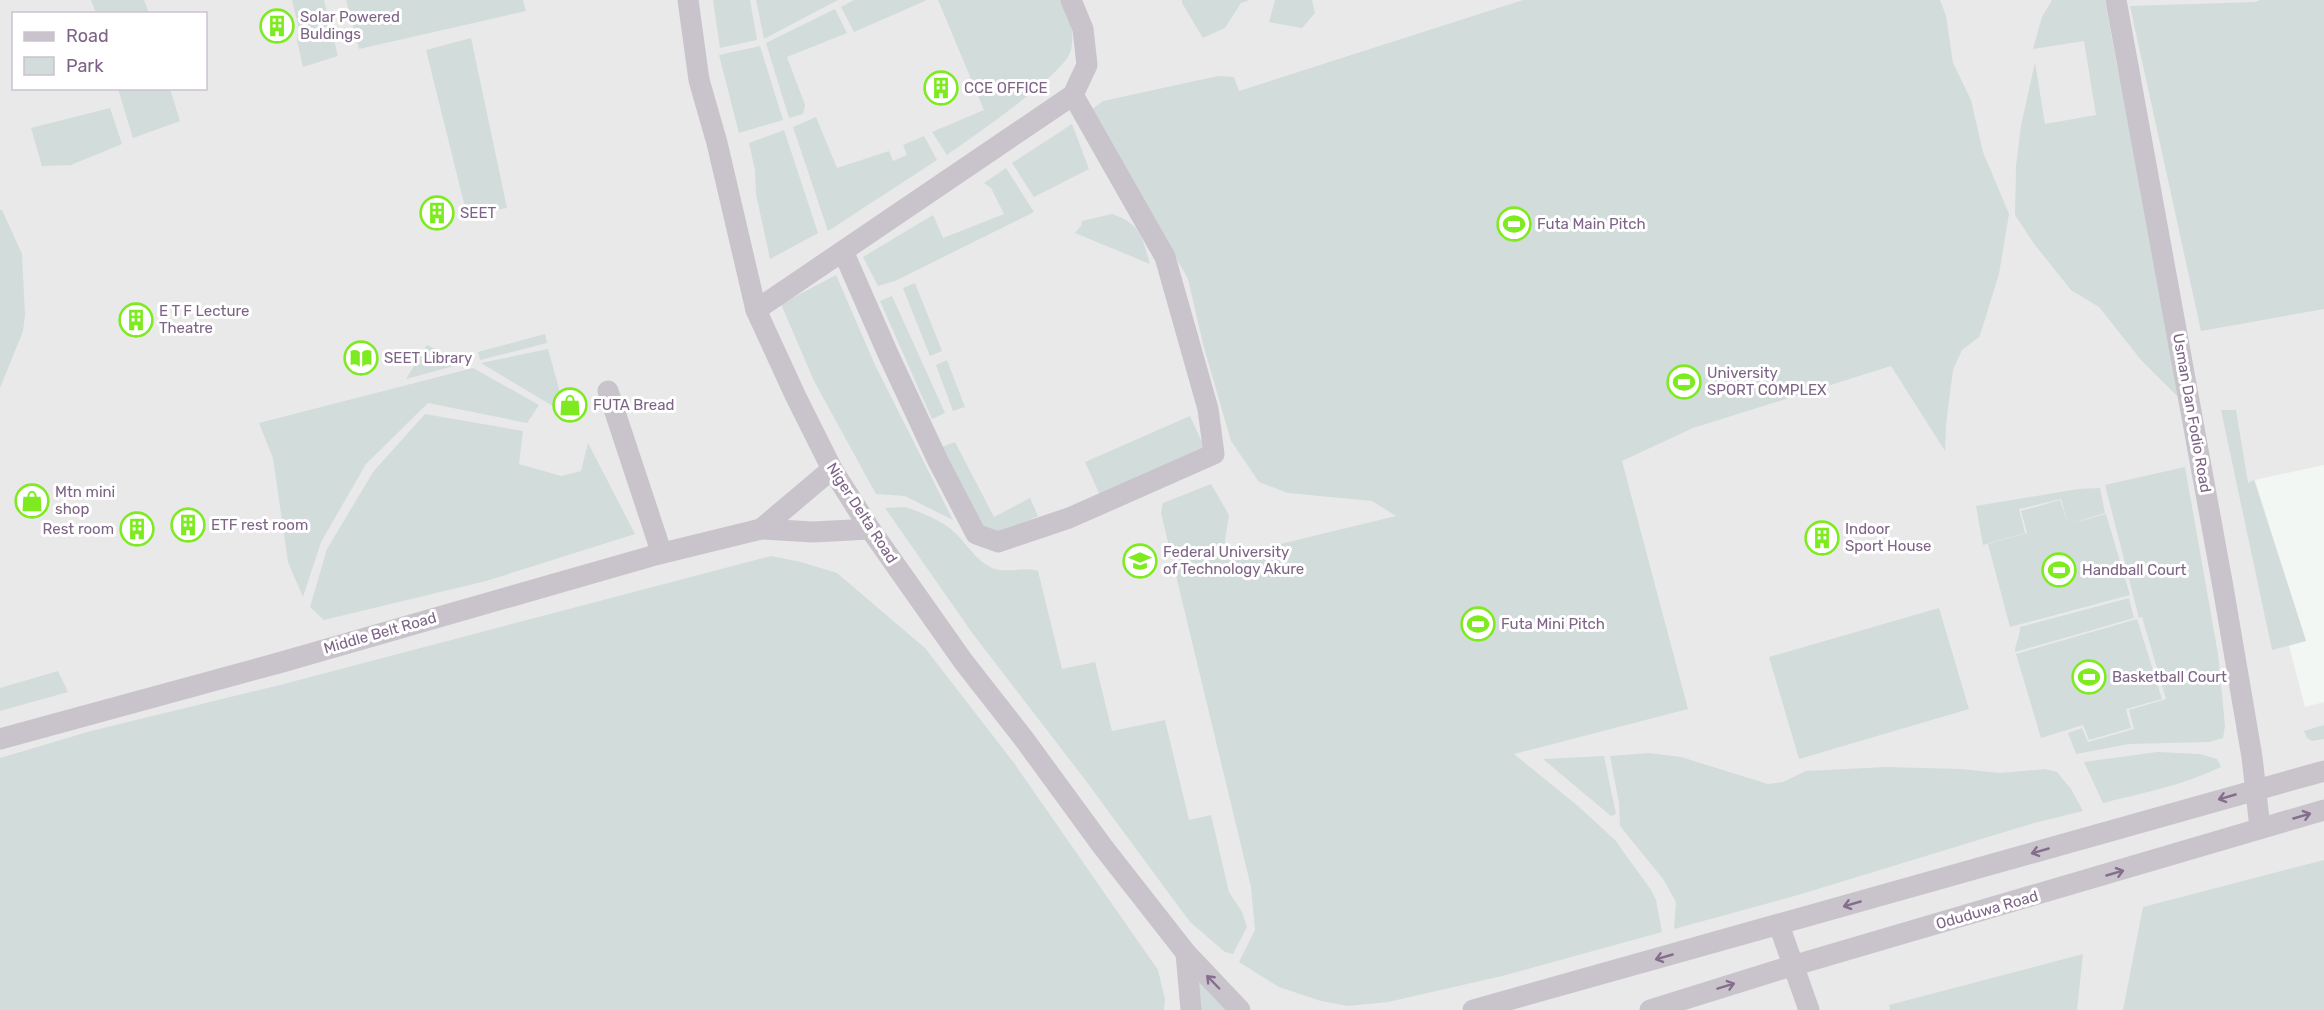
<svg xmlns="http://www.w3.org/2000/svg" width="2324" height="1010" font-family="Rubik,sans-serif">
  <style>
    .built { fill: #e9e9ea; fill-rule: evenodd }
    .green { fill: #d2dcdb }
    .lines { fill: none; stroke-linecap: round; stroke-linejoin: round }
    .minor { stroke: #c9c4cb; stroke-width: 21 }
    .oneway { stroke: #856e8d }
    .labels { text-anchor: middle; stroke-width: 6; stroke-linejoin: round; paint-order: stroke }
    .poi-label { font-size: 15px; fill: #7d6486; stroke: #fff; text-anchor: start }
    .street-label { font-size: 15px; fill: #7d6486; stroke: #fff }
  </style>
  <rect width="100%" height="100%" fill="#f3f7f4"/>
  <path class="built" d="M 0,0 L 2324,0 L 2324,465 L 2255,480 L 2306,641 L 2289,646 L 2305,707 L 2324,702 L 2324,1010 L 0,1010 ZM 14,14 L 206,14 L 206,88 L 14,88 Z"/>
  <g class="green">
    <path d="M 91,0 L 144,0 L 149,13 L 96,13 Z"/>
    <path d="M 292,0 L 324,0 L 338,56 L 303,67 L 297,40 L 299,29 Z"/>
    <path d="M 346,0 L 523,0 L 526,11 L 359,49 Z"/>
    <path d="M 713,0 L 750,0 L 757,40 L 720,48 Z"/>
    <path d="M 756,0 L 838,0 L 764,39 Z"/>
    <path d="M 854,0 L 927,0 L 854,32 L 841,7 Z"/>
    <path d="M 938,0 L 1063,0 C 1070,16 1075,32 1071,50 C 1066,74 970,138 947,155 L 932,132 L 984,110 Z"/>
    <path d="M 1182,0 L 1250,0 L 1241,3 L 1225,28 L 1203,38 L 1182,3 Z"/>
    <path d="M 1275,0 L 1312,0 L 1315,13 L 1302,28 L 1269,22 Z"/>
    <path d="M 1523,0 L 1940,0 L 1946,16 L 1953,63 L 1971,100 L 1983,152 L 2009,214 L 1999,274 L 1981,332 L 1979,337 L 1962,350 L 1953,370 L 1946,424 L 1945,451 L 1891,366 L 1693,428 L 1622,461 L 1688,709 L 1514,754 L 1578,806 L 1615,840 L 1651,890 L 1656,900 L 1662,932 L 1502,976 L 1388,1002 L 1348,1006 L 1321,1001 L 1279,987 L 1239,962 L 1255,930 L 1251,887 L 1161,513 L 1163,503 L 1211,484 L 1229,515 L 1225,541 L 1227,557 L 1396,516 L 1372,501 L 1288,493 L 1259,482 L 1231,441 L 1203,344 L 1188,279 L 1111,143 L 1091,110 L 1103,101 L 1218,76 L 1234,77 L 1239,91 Z"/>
    <path d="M 2052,0 L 2105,0 L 2117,66 L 2133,128 L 2178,397 L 2141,360 L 2099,307 L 2071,290 L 2035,245 L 2015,215 L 2016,166 L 2021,126 L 2035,62 L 2045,124 L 2096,115 L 2084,41 L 2033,49 L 2042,17 Z"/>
    <path d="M 2260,0 L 2324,0 L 2324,309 L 2201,331 L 2130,6 L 2255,2 Z"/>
    <path d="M 835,9 L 847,33 L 787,57 L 805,105 L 803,114 L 789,118 L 766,43 Z"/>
    <path d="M 471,38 L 507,208 L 467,215 L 426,50 Z"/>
    <path d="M 760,46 L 783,120 L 739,133 L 719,55 Z"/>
    <path d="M 118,89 L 170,89 L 180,121 L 133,138 Z"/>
    <path d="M 110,108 L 122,144 L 71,165 L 42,166 L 31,128 Z"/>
    <path d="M 816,117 L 837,168 L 889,151 L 893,161 L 907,155 L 903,145 L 924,136 L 937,160 L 828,231 L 793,127 Z"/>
    <path d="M 1072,124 L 1089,169 L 1034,197 L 1012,163 Z"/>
    <path d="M 784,130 L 818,233 L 770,259 L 756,194 L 755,170 L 749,143 Z"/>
    <path d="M 1006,168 L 1034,212 L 895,281 L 878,286 L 863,257 L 933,215 L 943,238 L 1004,214 L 991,188 L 984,183 Z"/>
    <path d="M 0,210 L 2,210 L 22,254 L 25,315 L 23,331 L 0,388 Z"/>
    <path d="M 1112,214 C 1141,224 1142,237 1150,264 L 1075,233 L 1081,226 L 1082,221 Z"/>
    <path d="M 836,275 L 875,365 L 953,520 L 905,496 L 876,494 L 814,381 L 781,304 Z"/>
    <path d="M 915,283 L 942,351 L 930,356 L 903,288 Z"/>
    <path d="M 892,296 L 945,413 L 932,419 L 880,301 Z"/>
    <path d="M 545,334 L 547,343 L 480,360 L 478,352 Z"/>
    <path d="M 427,345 L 465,363 L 406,379 Z"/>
    <path d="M 548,349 L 566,414 L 481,363 Z"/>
    <path d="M 947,360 L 965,407 L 953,411 L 936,365 Z"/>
    <path d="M 473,368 L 539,405 L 527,423 L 428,403 L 366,464 L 321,542 L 303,597 L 288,562 L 273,458 L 259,423 Z"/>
    <path d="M 2221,410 L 2236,410 L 2248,483 L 2254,480 L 2306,641 L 2272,650 Z"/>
    <path d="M 425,414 L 523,431 L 519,464 L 561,476 L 581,471 L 588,443 L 635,534 L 486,581 L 324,620 L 310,607 L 327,549 L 373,472 Z"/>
    <path d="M 1190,416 L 1205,449 L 1100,495 L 1085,462 Z"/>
    <path d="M 955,442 L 994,517 L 1030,498 L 1038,516 L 997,534 L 989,533 L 979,522 L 942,447 Z"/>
    <path d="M 2185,467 L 2218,654 L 2225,726 L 2223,738 L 2209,742 L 2129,744 L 2076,754 L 2068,733 L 2082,728 L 2088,742 L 2134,729 L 2129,710 L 2166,699 L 2142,617 L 2139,618 L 2105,485 Z"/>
    <path d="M 2100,488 L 2105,513 L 2069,524 L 2106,514 L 2130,595 L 2010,627 L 1988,544 L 2027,533 L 2021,511 L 2060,500 L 2068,524 L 2061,499 L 2019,509 L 2025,533 L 1983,545 L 1976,506 L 2078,489 Z"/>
    <path d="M 906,507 C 921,513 939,519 952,530 C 966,542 975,560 992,568 C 1006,574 1024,566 1038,571 L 1062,669 L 1095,662 L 1112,731 L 1165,720 L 1189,820 L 1211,815 L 1229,892 L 1242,912 L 1247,927 L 1233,954 L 1225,952 L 1190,922 L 1083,777 L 973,634 L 885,508 Z"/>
    <path d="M 771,556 L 801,562 L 837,573 L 925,648 L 1014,763 L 1158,970 L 1165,999 L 1164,1010 L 0,1010 L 0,758 L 91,731 L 280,685 Z"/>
    <path d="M 2129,598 L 2134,618 L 2015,652 C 2015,643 2020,637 2020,627 Z"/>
    <path d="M 1939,608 L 1969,709 L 1799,759 L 1769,657 Z"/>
    <path d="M 2137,619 L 2162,699 L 2126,709 L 2131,728 L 2089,740 L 2083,725 L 2041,738 L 2016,654 Z"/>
    <path d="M 58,671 L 68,692 L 0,711 L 0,688 Z"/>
    <path d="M 2324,725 L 2324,739 L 2312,741 L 2307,738 L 2304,731 Z"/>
    <path d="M 2157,752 L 2200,754 L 2217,759 L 2221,767 C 2184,785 2142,793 2103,803 L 2084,762 Z"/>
    <path d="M 1649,753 L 1681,757 L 1768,784 L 1783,782 L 1806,771 L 1886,767 L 1961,769 L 2000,773 L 2045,769 L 2057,772 L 2071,789 L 2083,811 L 2034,823 L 1798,895 L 1674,929 L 1676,902 L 1663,879 L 1620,826 L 1619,803 L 1610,756 Z"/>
    <path d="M 1604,756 L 1616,814 L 1611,816 L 1543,759 Z"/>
    <path d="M 2324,860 L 2324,1010 L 2123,1010 L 2143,907 Z"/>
    <path d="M 2083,954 L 2077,1010 L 1890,1010 L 1889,1005 Z"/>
    <path d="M 1197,974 L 1229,1010 L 1200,1010 Z"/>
  </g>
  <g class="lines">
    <g class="minor">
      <path d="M 688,0 L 699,80 L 717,143 L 756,310 L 796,397 L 832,469 L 870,529 L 963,661 L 1024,739 L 1103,847 L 1186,953 L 1240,1010"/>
      <path d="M 2116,0 L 2223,587 L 2252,757 L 2260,828"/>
      <path d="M 843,251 L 889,356 L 938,461 L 976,534 L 998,542 L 1069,518 L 1214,454 L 1208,409 L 1165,257 L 1073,95"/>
      <path d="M 756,310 L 1073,95 L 1087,65 L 1083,29 L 1071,0"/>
      <path d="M 608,391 L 658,542 L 659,554"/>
      <path d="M 761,529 L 832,469"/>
      <path d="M 0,739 L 282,662 L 659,554 L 761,529 L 813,532 L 870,529"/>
      <path d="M 1779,925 L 1809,1010"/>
      <path d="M 1186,953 L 1191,1010"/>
      <path d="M 1473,1010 L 2324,771"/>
      <path d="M 1650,1010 L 1775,971 L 2324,810"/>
    </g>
  </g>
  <defs><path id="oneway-shaft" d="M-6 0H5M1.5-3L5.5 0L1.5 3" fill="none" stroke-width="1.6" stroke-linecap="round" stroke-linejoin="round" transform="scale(1.5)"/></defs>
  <g class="oneway">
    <use href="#oneway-shaft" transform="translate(2227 797) rotate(164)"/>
    <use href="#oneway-shaft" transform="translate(2302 816) rotate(-16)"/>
    <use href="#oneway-shaft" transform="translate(2040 851) rotate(164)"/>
    <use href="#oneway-shaft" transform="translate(2115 873) rotate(-16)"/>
    <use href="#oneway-shaft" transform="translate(1852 904) rotate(164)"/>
    <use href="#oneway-shaft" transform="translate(1664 957) rotate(164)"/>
    <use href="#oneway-shaft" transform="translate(1213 982) rotate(-134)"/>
    <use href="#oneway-shaft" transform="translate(1726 986) rotate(-17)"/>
  </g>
  <defs>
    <symbol id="building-ring" viewBox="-11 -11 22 22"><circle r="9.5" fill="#fff" stroke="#7eea20" stroke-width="1.5"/><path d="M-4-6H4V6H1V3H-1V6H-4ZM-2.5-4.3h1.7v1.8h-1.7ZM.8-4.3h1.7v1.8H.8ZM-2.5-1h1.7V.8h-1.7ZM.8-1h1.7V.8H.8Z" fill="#7eea20"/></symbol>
    <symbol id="stadium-ring" viewBox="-11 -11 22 22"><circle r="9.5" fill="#fff" stroke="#7eea20" stroke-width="1.5"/><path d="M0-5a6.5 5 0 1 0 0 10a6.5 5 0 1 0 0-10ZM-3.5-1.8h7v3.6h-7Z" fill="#7eea20"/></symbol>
    <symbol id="library-ring" viewBox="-11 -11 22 22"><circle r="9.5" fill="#fff" stroke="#7eea20" stroke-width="1.5"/><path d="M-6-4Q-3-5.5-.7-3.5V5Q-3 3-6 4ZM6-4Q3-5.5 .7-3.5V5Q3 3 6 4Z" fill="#7eea20"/></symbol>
    <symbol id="shop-ring" viewBox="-11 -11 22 22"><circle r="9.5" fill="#fff" stroke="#7eea20" stroke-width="1.5"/><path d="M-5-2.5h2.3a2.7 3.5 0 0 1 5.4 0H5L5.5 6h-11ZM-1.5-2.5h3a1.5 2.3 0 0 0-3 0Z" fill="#7eea20"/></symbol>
    <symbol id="university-ring" viewBox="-11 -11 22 22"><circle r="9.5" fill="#fff" stroke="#7eea20" stroke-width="1.5"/><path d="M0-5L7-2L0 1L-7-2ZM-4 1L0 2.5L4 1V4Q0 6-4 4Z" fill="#7eea20"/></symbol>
  </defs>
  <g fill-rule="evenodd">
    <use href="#building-ring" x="258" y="7" width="38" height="38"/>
    <use href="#building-ring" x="922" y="69" width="38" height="38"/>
    <use href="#building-ring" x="418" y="194" width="38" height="38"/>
    <use href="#stadium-ring" x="1495" y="205" width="38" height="38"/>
    <use href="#building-ring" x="117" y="301" width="38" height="38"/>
    <use href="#library-ring" x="342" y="339" width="38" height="38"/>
    <use href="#stadium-ring" x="1665" y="363" width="38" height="38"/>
    <use href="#shop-ring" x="551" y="386" width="38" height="38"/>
    <use href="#shop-ring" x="13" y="482" width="38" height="38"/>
    <use href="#building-ring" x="169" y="506" width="38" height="38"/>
    <use href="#building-ring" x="118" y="510" width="38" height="38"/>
    <use href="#building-ring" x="1803" y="519" width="38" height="38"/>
    <use href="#university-ring" x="1121" y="542" width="38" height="38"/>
    <use href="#stadium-ring" x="2040" y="551" width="38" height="38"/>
    <use href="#stadium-ring" x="1459" y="605" width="38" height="38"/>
    <use href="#stadium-ring" x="2070" y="658" width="38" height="38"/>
  </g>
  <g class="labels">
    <g class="poi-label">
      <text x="300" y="22">Solar Powered<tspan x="300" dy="17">Buldings</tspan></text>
      <text x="964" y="93">CCE OFFICE</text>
      <text x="460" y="218">SEET</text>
      <text x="1537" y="229">Futa Main Pitch</text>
      <text x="159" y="316">E T F Lecture<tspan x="159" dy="17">Theatre</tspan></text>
      <text x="384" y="363">SEET Library</text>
      <text x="1707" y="378">University<tspan x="1707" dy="17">SPORT COMPLEX</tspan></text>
      <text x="593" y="410">FUTA Bread</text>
      <text x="55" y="497">Mtn mini<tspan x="55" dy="17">shop</tspan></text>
      <text x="211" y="530">ETF rest room</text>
      <text x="114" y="534" text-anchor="end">Rest room</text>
      <text x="1845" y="534">Indoor<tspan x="1845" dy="17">Sport House</tspan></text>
      <text x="1163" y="557">Federal University<tspan x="1163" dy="17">of Technology Akure</tspan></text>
      <text x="2082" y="575">Handball Court</text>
      <text x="1501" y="629">Futa Mini Pitch</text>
      <text x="2112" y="682">Basketball Court</text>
    </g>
    <g class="street-label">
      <text transform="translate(2192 413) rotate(80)" y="5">Usman Dan Fodio Road</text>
      <text transform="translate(862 513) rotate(57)" y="5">Niger Delta Road</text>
      <text transform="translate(380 633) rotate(-16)" y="5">Middle Belt Road</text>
      <text transform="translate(1987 910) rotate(-16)" y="5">Oduduwa Road</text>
    </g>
  </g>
  <rect x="12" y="12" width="195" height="78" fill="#ffffff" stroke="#cbc1cf" stroke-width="1.5"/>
  <rect x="24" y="32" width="30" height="9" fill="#c9c4cb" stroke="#cbc1cf" stroke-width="1.5"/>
  <text x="66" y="42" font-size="18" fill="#7d6486">Road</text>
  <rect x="24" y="57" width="30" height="18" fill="#d2dcdb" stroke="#cbc1cf" stroke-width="1.5"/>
  <text x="66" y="72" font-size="18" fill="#7d6486">Park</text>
</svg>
